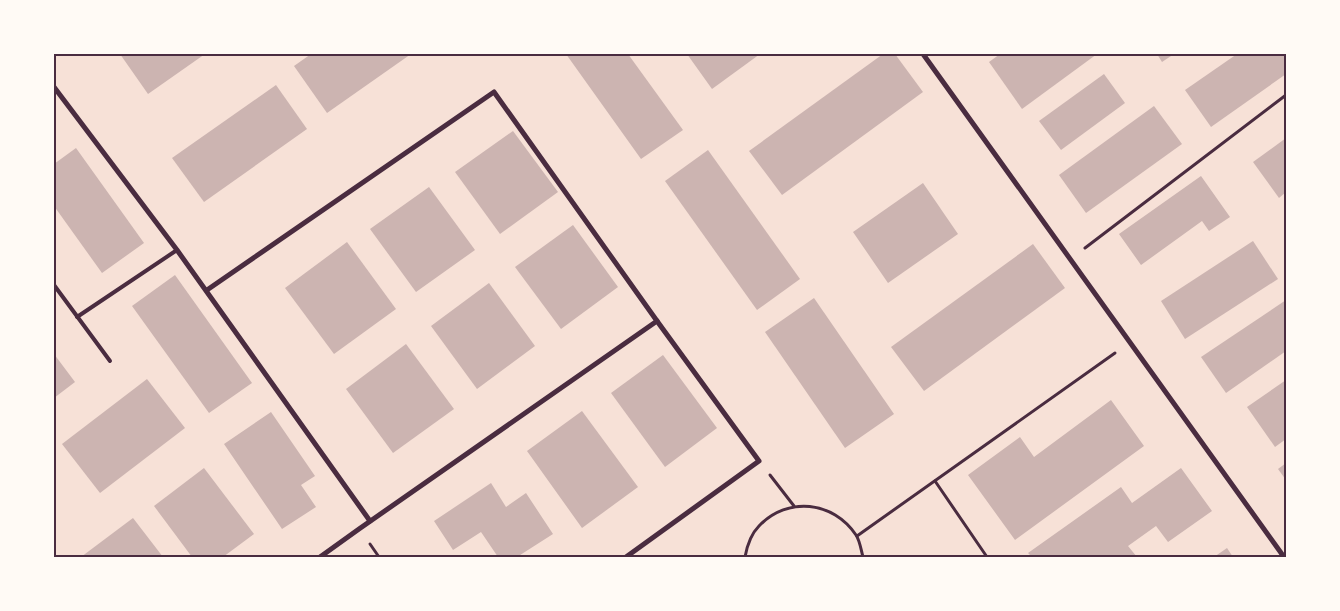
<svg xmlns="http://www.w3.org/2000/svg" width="1340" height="611" font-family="'DM Sans',sans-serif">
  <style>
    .building { fill: #ccb4b1 }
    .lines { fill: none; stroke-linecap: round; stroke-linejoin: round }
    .path { stroke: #4a2c40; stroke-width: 3 }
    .service { stroke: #4a2c40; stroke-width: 4 }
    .minor { stroke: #4a2c40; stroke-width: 5 }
    .neatline { fill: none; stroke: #4a2c40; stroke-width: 2 }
  </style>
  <rect width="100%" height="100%" fill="#f7e1d7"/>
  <g class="building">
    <path d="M 120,54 L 205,54 L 148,94 Z"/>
    <path d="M 311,54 L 411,54 L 327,113 L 294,66 Z"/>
    <path d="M 566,54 L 628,54 L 683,130 L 641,159 Z"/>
    <path d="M 687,54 L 760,54 L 712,89 Z"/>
    <path d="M 883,54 L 895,54 L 923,92 L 782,195 L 749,151 Z"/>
    <path d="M 1000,54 L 1097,54 L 1022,109 L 989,62 Z"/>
    <path d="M 1157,54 L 1174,54 L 1162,62 Z"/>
    <path d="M 1237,54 L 1286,54 L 1286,74 L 1211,127 L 1185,90 Z"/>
    <path d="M 1104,74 L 1125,103 L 1061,150 L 1039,121 Z"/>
    <path d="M 276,85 L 307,129 L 204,202 L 172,158 Z"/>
    <path d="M 1154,106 L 1182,144 L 1086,213 L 1059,175 Z"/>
    <path d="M 513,131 L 558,192 L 500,234 L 455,172 Z"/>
    <path d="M 1286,138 L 1286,192 L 1279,198 L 1253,162 Z"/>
    <path d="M 76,148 L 144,243 L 102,273 L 54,206 L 54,164 Z"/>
    <path d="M 708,150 L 800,279 L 757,310 L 665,181 Z"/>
    <path d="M 1201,176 L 1230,217 L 1209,231 L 1202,221 L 1141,265 L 1119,234 Z"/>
    <path d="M 923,183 L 958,234 L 888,283 L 853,232 Z"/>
    <path d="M 429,187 L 475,250 L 416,292 L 370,229 Z"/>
    <path d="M 573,225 L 618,287 L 561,329 L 515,267 Z"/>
    <path d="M 1253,241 L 1278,279 L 1185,339 L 1161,301 Z"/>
    <path d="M 347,242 L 396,309 L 334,354 L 285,288 Z"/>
    <path d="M 1033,244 L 1065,288 L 924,391 L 891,347 Z"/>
    <path d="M 175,275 L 252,383 L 209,413 L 132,306 Z"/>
    <path d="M 489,283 L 535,346 L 477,389 L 431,326 Z"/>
    <path d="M 814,298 L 894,414 L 845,448 L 765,332 Z"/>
    <path d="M 1286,300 L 1286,351 L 1226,393 L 1201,357 Z"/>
    <path d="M 406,344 L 454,409 L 393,453 L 346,389 Z"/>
    <path d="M 54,354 L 75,382 L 54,398 Z"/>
    <path d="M 663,355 L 717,428 L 665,467 L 611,393 Z"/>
    <path d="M 147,379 L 185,428 L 100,493 L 62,444 Z"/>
    <path d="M 1286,380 L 1286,439 L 1275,447 L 1247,407 Z"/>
    <path d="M 1111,400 L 1144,446 L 1015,540 L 968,475 L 1020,437 L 1034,457 Z"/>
    <path d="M 582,411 L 638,487 L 582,528 L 527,451 Z"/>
    <path d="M 271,412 L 315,476 L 301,485 L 316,507 L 282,529 L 224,444 Z"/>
    <path d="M 1286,463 L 1286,480 L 1278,469 Z"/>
    <path d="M 204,468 L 254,534 L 223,557 L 192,557 L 154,506 Z"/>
    <path d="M 1181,468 L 1212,511 L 1168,542 L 1156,526 L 1128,546 L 1137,557 L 1032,557 L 1028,553 L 1121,487 L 1132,503 Z"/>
    <path d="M 491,483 L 506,507 L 526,493 L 553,534 L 517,557 L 498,557 L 481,532 L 453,550 L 434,521 Z"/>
    <path d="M 133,518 L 163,557 L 81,557 Z"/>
    <path d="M 1227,548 L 1233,557 L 1214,557 Z"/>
  </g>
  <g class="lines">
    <g class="path">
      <path d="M 1085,248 L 1286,95"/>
      <path d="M 770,475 L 794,506"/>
      <path d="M 935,481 L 987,557"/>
      <path d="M 857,536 L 1115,353"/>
      <path d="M 370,544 L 379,557"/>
      <path d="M 745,557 C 747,546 751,534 759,526 C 788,496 833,501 856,535 C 860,541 861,550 863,557"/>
    </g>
    <g class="service">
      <path d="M 54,285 L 110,361"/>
      <path d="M 77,317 L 177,250"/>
    </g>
    <g class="minor">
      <path d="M 923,54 L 1284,557"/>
      <path d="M 54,87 L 177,250 L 370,521"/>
      <path d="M 207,290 L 494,92 L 657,321 L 759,461 L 626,557"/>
      <path d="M 320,557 L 359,529 L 657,321"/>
    </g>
  </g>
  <rect width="1340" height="611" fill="none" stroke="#fffaf5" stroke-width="110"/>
  <rect x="55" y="55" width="1230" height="501" class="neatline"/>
</svg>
